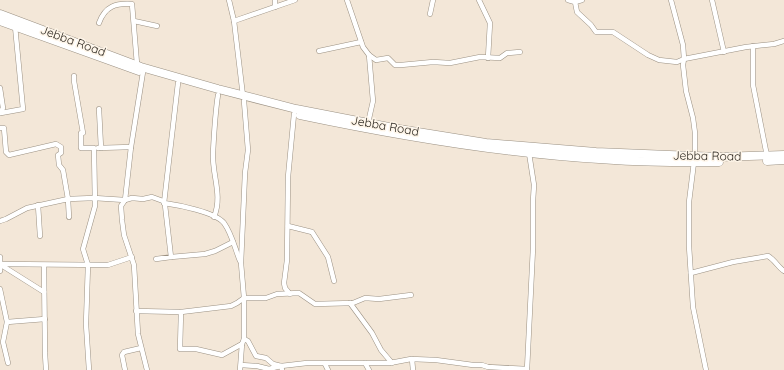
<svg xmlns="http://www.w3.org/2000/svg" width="784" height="370" font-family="Quicksand,sans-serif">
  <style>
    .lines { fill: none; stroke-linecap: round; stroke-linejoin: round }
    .minor-casing { stroke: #9b9183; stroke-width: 5.5 }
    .trunk-casing { stroke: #9b9183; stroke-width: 9 }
    .minor { stroke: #fff; stroke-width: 4.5 }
    .trunk { stroke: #fff; stroke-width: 8 }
    .labels { text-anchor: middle; stroke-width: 3; stroke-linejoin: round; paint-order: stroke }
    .street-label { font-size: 12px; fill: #2b2721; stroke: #fef5e8 }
  </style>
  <rect width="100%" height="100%" fill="#f3e7d8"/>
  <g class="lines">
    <defs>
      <g id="minor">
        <path d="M 229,0 L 234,21 L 243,96"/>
        <path d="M 275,0 L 275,7"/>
        <path d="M 347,0 L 363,47 L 369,55 L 376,60 L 388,58 L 395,65 L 401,65 L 433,62 L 450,63 L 480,57 L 500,58 L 507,53 L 520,52"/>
        <path d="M 479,0 L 490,23 L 488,58"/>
        <path d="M 568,0 L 575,2 L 577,12 L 591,25 L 596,32 L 613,32 L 648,55 L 659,60 L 677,62 L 684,59 L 746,47 L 774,44 L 784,41"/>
        <path d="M 671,0 L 683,45 L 684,59 L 683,65 L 686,91 L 693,118 L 695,133 L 695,156"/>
        <path d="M 712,0 L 724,52"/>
        <path d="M 575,2 L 582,0"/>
        <path d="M 430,14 L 433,0"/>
        <path d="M 134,21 L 157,26"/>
        <path d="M 234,21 L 295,0"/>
        <path d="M 99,23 C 105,6 116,3 132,4 L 137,64"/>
        <path d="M 753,46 L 753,85 L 767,156"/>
        <path d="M 319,51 L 361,42"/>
        <path d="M 143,72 L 131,147 L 125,200 L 121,206 L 122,220 L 124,235 L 134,265 L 138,334 L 147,370"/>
        <path d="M 74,76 L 74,81 L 83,133 L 81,133 L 81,148 L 94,148 L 95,206 L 83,249 L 88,265 L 86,324 L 89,370"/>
        <path d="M 178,83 L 164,203 C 178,205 215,212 224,223 C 232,234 235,249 240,261"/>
        <path d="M 0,88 L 3,108 L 0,113"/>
        <path d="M 99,109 L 101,148"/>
        <path d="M 1,113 L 23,109 L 15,26"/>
        <path d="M 368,123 L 373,101 L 369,55"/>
        <path d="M 0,128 L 4,128 L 6,152 L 9,155 L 56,144 L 61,147 L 61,153 L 58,155 L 59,165 L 63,170 L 68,199 L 94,198 L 125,200 L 132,198 L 143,199 L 152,197 L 163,201 L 165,205 L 171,257 L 156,259"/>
        <path d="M 98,148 L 131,147"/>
        <path d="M 694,162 L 689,202 L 689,246 L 693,307 L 706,370"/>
        <path d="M 38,205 L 40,236"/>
        <path d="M 214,217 C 223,195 212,176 213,153 C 214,134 215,114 218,95"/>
        <path d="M 0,221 L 6,219 L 27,208 L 68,199 L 69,217"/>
        <path d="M 288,226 L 312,232 L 328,257 L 334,281"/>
        <path d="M 0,257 L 0,271"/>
        <path d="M 171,257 L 205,254 L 215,251 L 233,242"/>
        <path d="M 0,264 L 108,265 L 132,257"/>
        <path d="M 1,265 L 44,292"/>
        <path d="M 44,265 L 45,353 L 46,370"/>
        <path d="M 691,273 L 733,262 L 768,256 C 775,260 778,267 784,271"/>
        <path d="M 0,289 L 7,322 L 3,342 L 8,363"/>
        <path d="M 290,294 L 285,288 L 284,283 L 287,260 L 288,177 L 294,114"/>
        <path d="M 350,303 L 372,333 L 381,350 L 392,363"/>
        <path d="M 136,311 L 181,312 L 180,349 L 196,349 L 222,355 L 242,344"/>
        <path d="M 181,312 L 231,306 L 237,303 L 244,298 L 266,298 L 277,294 L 299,293 L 315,304 L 353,303 L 365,298 L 379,299 L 411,295"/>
        <path d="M 7,322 L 45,319"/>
        <path d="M 244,339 L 248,341 L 256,356 L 266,358 L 273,364 L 281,366 L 282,370"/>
        <path d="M 412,359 L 413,370"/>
        <path d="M 365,363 L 369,370"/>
        <path d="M 325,364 L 328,370"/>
        <path d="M 241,365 L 257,366 L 269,369 L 281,366 L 307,363 L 390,363 L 411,359 L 436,360 L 473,365 L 482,365 L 488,367 L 527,369"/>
        <path d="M 125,370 L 122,355 L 124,352 L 141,348"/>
        <path d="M 240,370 L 242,344 L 244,339 L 244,298 L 241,263 L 245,173 L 248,150 L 244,101"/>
        <path d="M 527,370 L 533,248 L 533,201 L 534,185 L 529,153"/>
      </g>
      <g id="trunk">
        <path d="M 0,14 L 141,67 L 218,89 L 296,109 L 399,129 L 486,143 L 596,152 L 718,157 L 784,155"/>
        <path d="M 0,21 L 139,71"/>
        <path d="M 300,115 C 438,144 578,165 719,162"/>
        <path d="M 767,161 L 784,160"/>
      </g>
    </defs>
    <use href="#minor" class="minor-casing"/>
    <use href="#trunk" class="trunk-casing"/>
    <use href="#minor" class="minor"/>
    <use href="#trunk" class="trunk"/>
  </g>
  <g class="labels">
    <g class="street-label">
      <text transform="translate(73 41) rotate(20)" y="4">Jebba Road</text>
      <text transform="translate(385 126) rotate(10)" y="4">Jebba Road</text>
      <text transform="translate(707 156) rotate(1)" y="4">Jebba Road</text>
    </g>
  </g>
</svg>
